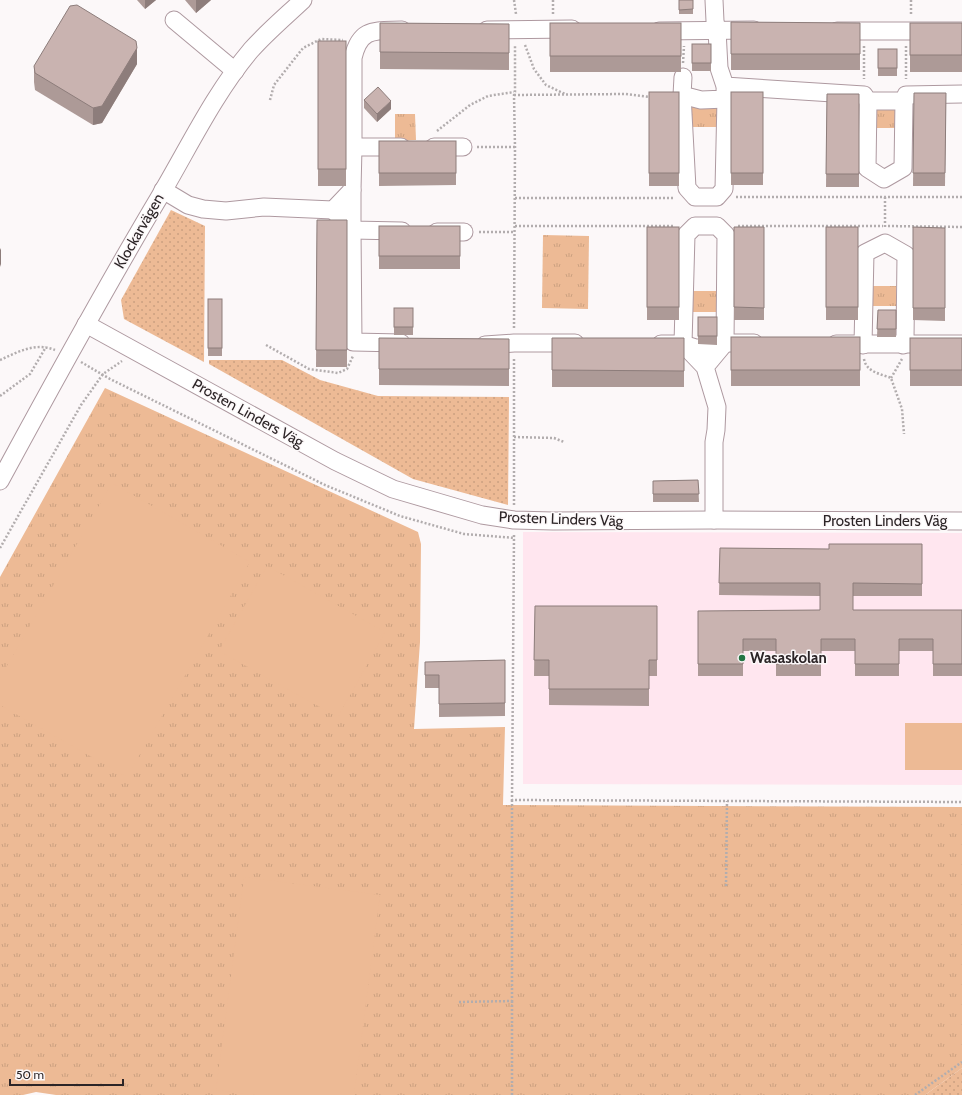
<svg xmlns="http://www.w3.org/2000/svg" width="962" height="1095" font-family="Cabin,sans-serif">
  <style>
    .built { fill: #ffe6ef }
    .grass { fill: url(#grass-dots) }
    .park { fill: url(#park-tufts) }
    .garden { fill: #edba95 }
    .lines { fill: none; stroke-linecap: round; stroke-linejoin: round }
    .minor-casing { stroke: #ae99a0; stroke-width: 19 }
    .path { stroke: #b2adae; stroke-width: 2.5; stroke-dasharray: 2 2; stroke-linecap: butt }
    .minor { stroke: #fff; stroke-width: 17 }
    .wall { fill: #ad9a97 }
    .shaded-wall { fill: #8d7d7b }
    .building { fill: #c9b3b0; stroke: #8d7d7b }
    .poi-dot { fill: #257444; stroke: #fcf8f9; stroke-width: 1.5 }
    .labels { text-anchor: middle; stroke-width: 3; stroke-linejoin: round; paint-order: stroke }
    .street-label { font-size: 15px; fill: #2c2527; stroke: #fcf8f9 }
    .poi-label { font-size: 15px; font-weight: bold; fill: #2c2527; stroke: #fcf8f9; text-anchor: start }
  </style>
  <defs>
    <pattern id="grass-dots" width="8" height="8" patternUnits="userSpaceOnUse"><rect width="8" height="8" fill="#edba95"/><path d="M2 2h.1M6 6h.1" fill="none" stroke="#cba080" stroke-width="1.8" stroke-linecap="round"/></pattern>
    <pattern id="park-tufts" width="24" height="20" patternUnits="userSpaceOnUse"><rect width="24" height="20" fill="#edba95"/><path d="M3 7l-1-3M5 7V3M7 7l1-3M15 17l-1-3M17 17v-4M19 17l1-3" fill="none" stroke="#cba080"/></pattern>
  </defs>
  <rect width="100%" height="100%" fill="#fcf8f9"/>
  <path class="built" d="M 523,532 L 962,533 L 962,785 L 523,784 Z"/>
  <g class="grass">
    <path d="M 171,210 L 205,226 L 204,362 L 124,319 L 121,300 Z"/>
    <path d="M 209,360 L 282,360 L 320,380 L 378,396 L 509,397 L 508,505 L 413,479 L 209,364 Z"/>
    <path d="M 962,1068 L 962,1095 L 925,1095 Z"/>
  </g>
  <g class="park">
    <rect x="691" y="106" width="26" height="21"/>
    <rect x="870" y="108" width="26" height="20"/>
    <path d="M 395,114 L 415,114 L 416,140 L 395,141 Z"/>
    <path d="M 543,235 L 589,236 L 588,309 L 542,308 Z"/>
    <rect x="870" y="286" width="26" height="20"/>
    <rect x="691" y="291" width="26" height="21"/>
    <path d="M 105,388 L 418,532 L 421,544 L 420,642 L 414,729 L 505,727 L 503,805 L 962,807 L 962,1068 L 925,1095 L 56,1095 L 36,1092 L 23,1095 L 0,1095 L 0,577 Z"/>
  </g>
  <g class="garden">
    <path d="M 112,483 L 250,562 L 127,777 L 0,705 L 0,678 Z"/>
    <path d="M 267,566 L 385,632 L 338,717 L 219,651 Z"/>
    <rect x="905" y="723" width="57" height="47"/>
    <path d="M 244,877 L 380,895 L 354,1095 L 255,1095 L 216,1090 Z"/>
  </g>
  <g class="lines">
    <defs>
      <g id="minor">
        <path d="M 714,0 L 715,21 L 717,30 L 719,68 L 725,86 L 864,95 L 868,101 L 904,101 L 906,95 L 962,94"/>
        <path d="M 174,20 L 235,71"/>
        <path d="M 487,30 L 572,29"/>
        <path d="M 659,31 L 754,30"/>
        <path d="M 837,31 L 962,31"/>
        <path d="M 683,77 L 682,95 L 701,100 L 726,99 L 725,89"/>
        <path d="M 682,95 L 687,188 L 695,197 L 717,197 L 724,189 L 726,99"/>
        <path d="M 868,101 L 867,168 L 884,179 L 903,168 L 904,101"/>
        <path d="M 353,147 L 401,147"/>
        <path d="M 434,147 L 463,147"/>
        <path d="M 163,190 L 188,205 L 203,209 L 226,211 L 264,207 L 333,210 L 352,190 L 353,147 L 353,58 C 360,27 375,31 402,30"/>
        <path d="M 352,190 L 352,230 L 402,231"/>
        <path d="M 333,210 L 352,230 L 353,342 L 401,343"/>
        <path d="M 437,232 L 464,232"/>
        <path d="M 86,324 L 335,461 L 393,489 L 482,515 L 514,520 L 553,521 L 714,520 L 962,521"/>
        <path d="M 661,344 L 683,344 L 696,348 L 708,348 L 717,347 L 725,343 L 754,343"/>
        <path d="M 836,344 L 962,344"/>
        <path d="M 485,345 L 514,343 L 575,343"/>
        <path d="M 863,345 L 865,253 L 885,243 L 906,255 L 905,339 L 903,345"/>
        <path d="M 705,367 L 725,343 L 726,235 L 717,226 L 695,226 L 686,235 L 683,344 L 705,367 L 717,407 L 716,430 L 714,442 L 714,520"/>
        <path d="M 0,481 C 52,385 104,290 160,196 C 189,147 214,94 251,50 C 267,32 286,16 303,0"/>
      </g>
    </defs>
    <use href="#minor" class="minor-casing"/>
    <g class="path">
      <path d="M 514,0 L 516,14"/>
      <path d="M 911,0 L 911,16"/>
      <path d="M 553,14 L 553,0"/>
      <path d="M 525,45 L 534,69 L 546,85 L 565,94"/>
      <path d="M 864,46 L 864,79"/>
      <path d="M 906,46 L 906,79"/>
      <path d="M 683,63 L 684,46"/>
      <path d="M 514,95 L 625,94 L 651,97"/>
      <path d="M 270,100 L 274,85 L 303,48 L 321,39 L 343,40"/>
      <path d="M 437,131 L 470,105 L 488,96 L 514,92"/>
      <path d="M 477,147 L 515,147"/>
      <path d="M 736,197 L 962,197"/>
      <path d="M 885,197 L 885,228"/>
      <path d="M 515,198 L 674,198"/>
      <path d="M 515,226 L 674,226"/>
      <path d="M 738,226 L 883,226"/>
      <path d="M 888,226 L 962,227"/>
      <path d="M 479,232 L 515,232"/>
      <path d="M 514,328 L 515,147 L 514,95 L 515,92 L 515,45"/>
      <path d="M 266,345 L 309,369 L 338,373 L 347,369 L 353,356"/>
      <path d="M 514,359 L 514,506"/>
      <path d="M 864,359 C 866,372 881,374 891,378 L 902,409 L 904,434"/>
      <path d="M 0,360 C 18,352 35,342 55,350"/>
      <path d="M 81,362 L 110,379 L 325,485 L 400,516 L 464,534 L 515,538"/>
      <path d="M 891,378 L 902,359"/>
      <path d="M 0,396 L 30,374 L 46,347"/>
      <path d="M 514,437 L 554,438 L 564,442"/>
      <path d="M 514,535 L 512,800 L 962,802"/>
      <path d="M 0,548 L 81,405 L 103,374 L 122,361"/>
      <path d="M 726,886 L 727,801"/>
      <path d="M 459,1002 L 512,1001 L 512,800"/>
      <path d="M 512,1095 L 512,1001"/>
      <path d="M 915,1095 L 962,1062"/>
    </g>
    <use href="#minor" class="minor"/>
  </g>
  <g class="wall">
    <path d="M 137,0 L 156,0 L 145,9 Z"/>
    <path d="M 185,0 L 211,0 L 196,13 Z"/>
    <rect x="679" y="0" width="14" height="14"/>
    <path d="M 731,22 L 860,23 L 860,70 L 731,70 Z"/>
    <path d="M 380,23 L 509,24 L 509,70 L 380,69 Z"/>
    <rect x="550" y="23" width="131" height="49"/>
    <rect x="910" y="23" width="52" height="49"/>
    <rect x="318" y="41" width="28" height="145"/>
    <rect x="692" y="44" width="19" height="27"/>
    <rect x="878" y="49" width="19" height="27"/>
    <path d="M 137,64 L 102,123 L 93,125 L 35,90 L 34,82 L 34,66 Z"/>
    <rect x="649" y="92" width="30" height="94"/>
    <rect x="731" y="92" width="32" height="93"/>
    <path d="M 914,93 L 946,93 L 945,186 L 913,186 Z"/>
    <path d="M 827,94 L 859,94 L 859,187 L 826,187 Z"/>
    <path d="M 364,100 L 391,109 L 377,122 L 364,108 Z"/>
    <path d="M 379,141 L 456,141 L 456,185 L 379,186 Z"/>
    <path d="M 317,220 L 347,220 L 347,367 L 316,367 Z"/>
    <rect x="379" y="226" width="81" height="43"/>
    <rect x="647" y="227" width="32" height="93"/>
    <rect x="734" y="227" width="30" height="93"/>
    <rect x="826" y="227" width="32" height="93"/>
    <path d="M 913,227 L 945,228 L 945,321 L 913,320 Z"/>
    <rect x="208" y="299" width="14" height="57"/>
    <rect x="394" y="308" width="19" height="27"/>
    <path d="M 878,310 L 896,310 L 896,337 L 877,337 Z"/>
    <path d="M 698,317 L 717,317 L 717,345 L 698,344 Z"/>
    <rect x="731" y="337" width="129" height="49"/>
    <path d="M 379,338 L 509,339 L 509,386 L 379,385 Z"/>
    <rect x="552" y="338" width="132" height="49"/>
    <rect x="910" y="338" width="52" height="48"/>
    <path d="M 698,480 L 699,502 L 653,502 L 653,481 Z"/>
    <path d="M 922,544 L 922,596 L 853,596 L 853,610 L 962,610 L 962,676 L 933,676 L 933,651 L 899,651 L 899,676 L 855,676 L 855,651 L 821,651 L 821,676 L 776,676 L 776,651 L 743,651 L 743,676 L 698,676 L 698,611 L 820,610 L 820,596 L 719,595 L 720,548 L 829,549 Z"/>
    <path d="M 535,606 L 657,606 L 657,676 L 649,676 L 649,706 L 549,705 L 549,676 L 534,676 Z"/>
    <path d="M 505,660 L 505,716 L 439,717 L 439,688 L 425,688 L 425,662 Z"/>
  </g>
  <g class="shaded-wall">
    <path d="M 145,0 L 156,0 L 145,9 Z"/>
    <path d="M 196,0 L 211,0 L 196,13 Z"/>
    <path d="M 137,48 L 137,64 L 102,123 L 93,125 L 93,108 Z"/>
    <path d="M 391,101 L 391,109 L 377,122 L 377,114 Z"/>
    <path d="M 1,248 L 1,264 L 0,267 L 0,250 Z"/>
  </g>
  <g class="building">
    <path d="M 679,0 L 693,0 L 693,9 L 679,10 Z"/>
    <path d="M 77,5 L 136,41 L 137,48 L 102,106 L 93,108 L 35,73 L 34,66 L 70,6 Z"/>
    <path d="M 731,22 L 860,23 L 860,54 L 731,54 Z"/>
    <path d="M 380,23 L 509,24 L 509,53 L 380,52 Z"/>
    <rect x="550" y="23" width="131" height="33"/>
    <rect x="910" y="23" width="52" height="32"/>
    <rect x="318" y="41" width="28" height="128"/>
    <rect x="692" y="44" width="19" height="19"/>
    <rect x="878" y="49" width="19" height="19"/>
    <path d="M 378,87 L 391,101 L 377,114 L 364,100 Z"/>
    <rect x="649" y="92" width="30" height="81"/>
    <rect x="731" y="92" width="32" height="81"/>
    <path d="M 914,93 L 946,93 L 945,173 L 913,173 Z"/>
    <path d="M 827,94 L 859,94 L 859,174 L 826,174 Z"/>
    <rect x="379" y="141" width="77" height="32"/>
    <path d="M 317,220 L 347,220 L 347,350 L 316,350 Z"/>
    <rect x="379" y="226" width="81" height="30"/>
    <rect x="647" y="227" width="32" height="80"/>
    <path d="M 734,227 L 764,227 L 764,308 L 734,307 Z"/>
    <rect x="826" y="227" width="32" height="80"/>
    <path d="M 913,227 L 945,228 L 945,308 L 913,308 Z"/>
    <rect x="208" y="299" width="14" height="49"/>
    <rect x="394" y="308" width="19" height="19"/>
    <path d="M 878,310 L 896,310 L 896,329 L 877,329 Z"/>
    <rect x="698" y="317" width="19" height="19"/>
    <rect x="731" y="337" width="129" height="33"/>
    <path d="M 379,338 L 509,339 L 509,369 L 379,369 Z"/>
    <path d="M 552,338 L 684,338 L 684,371 L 552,370 Z"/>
    <rect x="910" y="338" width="52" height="32"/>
    <path d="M 698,480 L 699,494 L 653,494 L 653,481 Z"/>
    <path d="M 829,544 L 922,544 L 922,584 L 853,583 L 853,610 L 962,610 L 962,664 L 933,664 L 933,639 L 899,639 L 899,664 L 855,664 L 855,639 L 821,639 L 821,664 L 776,664 L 776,639 L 743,639 L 743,664 L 698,664 L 698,611 L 820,610 L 820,583 L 719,583 L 720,548 L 829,549 Z"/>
    <path d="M 535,606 L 657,606 L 657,660 L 649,660 L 649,689 L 549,689 L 549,660 L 534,660 Z"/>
    <path d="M 505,660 L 505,703 L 439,704 L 439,675 L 425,675 L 425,662 Z"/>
  </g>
  <circle class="poi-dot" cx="742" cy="658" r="4"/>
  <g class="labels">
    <g class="street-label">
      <text transform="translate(139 231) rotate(-60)" y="5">Klockarvägen</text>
      <text transform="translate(248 413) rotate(29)" y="5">Prosten Linders Väg</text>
      <text transform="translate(561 519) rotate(2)" y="5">Prosten Linders Väg</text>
      <text x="885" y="526">Prosten Linders Väg</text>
    </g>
    <g class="poi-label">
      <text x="750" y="663">Wasaskolan</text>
    </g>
  </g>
  <path d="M10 1079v6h113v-6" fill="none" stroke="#2c2527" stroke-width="2"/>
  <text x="16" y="1079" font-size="12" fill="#2c2527" stroke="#fcf8f9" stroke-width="3" paint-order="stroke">50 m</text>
</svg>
